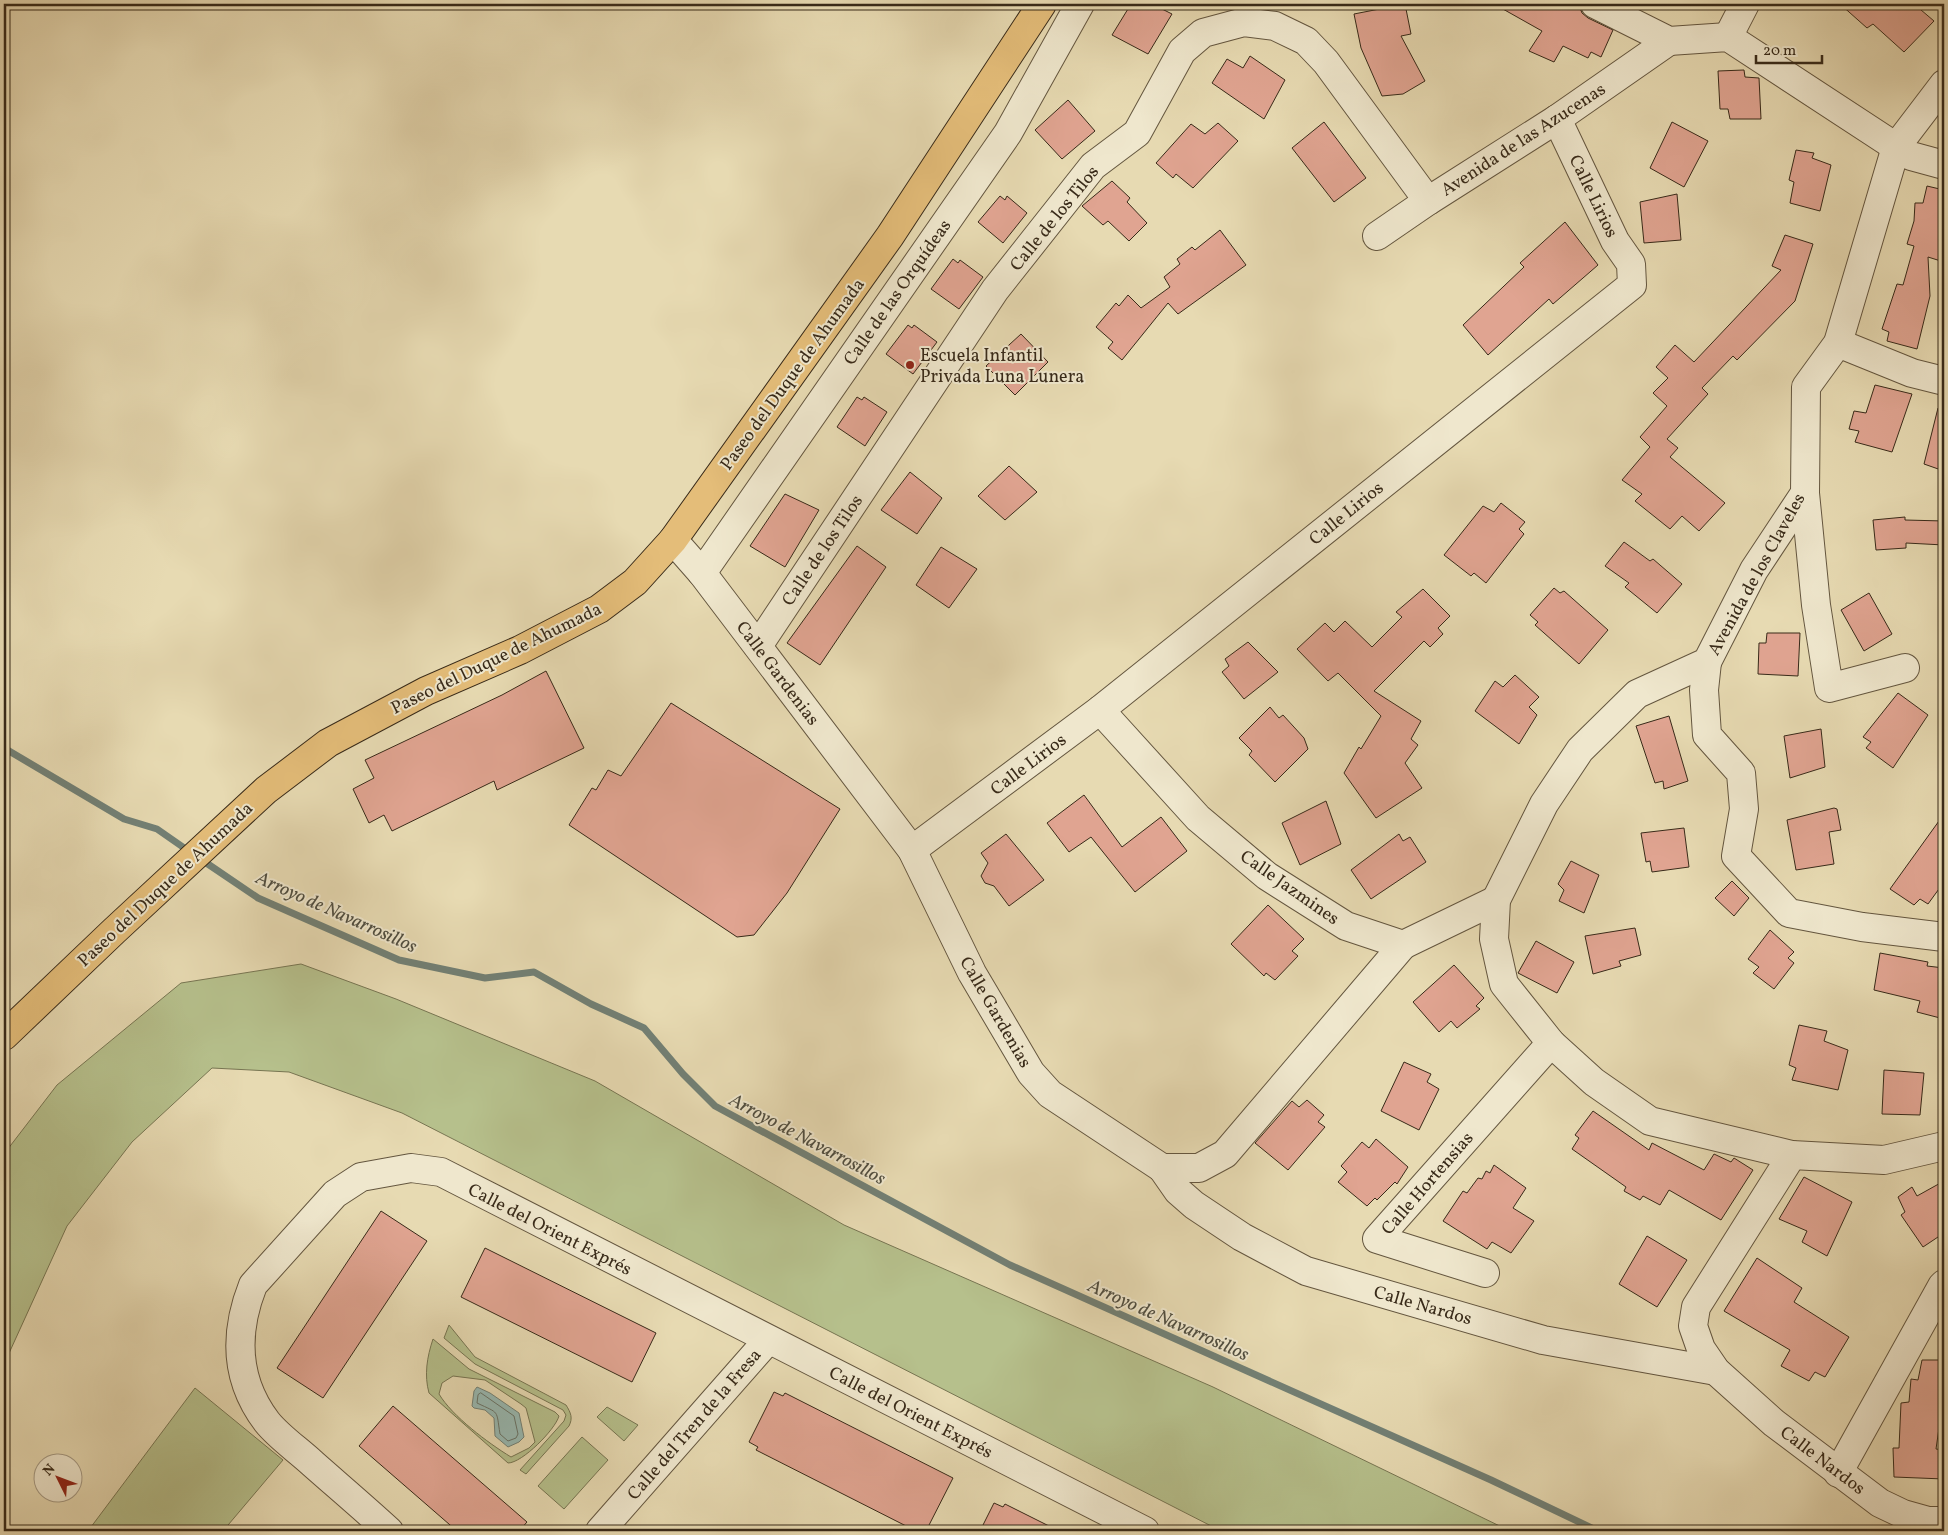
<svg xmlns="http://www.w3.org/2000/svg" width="1948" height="1535" font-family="Vollkorn,serif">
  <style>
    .green { fill: #b6c08c; stroke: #777552; fill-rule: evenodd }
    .water { fill: #98bab3; stroke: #728075 }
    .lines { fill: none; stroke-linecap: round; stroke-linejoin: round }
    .shore { stroke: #687266; stroke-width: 1 }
    .stream { stroke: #728075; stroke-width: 7 }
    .building { fill: #e0a491; stroke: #382a19 }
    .minor-casing { stroke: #64563f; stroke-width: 30 }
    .major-casing { stroke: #382a19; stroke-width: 30 }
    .minor { stroke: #efe7cd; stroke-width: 28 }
    .major { stroke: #e4bd79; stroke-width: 28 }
    .poi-dot { fill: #8f2418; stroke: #efe7cd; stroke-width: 2 }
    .labels { text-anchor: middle; stroke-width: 4; stroke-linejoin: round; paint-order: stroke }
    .street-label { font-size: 18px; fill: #382a19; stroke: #efe7cd }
    .poi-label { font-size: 18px; fill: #382a19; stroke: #efe7cd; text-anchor: start }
    .water-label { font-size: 19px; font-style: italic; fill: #504e40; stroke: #efe7cd }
  </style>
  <rect width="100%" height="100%" fill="#e7dab2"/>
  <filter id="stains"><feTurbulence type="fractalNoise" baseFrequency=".004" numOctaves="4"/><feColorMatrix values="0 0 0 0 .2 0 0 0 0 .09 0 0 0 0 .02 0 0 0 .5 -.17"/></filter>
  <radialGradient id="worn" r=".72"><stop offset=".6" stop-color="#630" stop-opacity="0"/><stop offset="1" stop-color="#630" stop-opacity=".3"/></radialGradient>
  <g class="green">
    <path d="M 301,964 L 396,999 L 595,1081 L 844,1225 L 1213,1387 L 1510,1531 L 1221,1531 L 402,1113 L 289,1072 L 212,1068 L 132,1142 L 67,1226 L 5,1362 L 4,1383 L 4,1154 L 57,1085 L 181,983 Z"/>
    <path d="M 449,1325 L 475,1357 L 566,1405 C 571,1413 573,1418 569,1426 L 526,1474 L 520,1470 L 564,1421 L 566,1415 L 563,1410 L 475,1364 L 444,1338 Z"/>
    <path d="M 433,1339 L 469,1369 L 555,1412 L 559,1416 C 555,1430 522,1463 508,1463 L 429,1393 C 424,1375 427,1357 433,1339 ZM 453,1376 L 485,1380 L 521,1404 L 526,1408 L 535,1442 L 529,1448 L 511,1457 C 488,1443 452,1416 439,1394 L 442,1383 Z"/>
    <path d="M 195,1388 L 283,1460 L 223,1531 L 88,1531 Z"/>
    <path d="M 607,1407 L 638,1425 L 624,1441 L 597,1417 Z"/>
    <path d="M 582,1437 L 608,1460 L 564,1509 L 538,1486 Z"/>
  </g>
  <path class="water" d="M 477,1387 L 490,1393 L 519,1413 L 524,1437 L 519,1442 L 508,1447 L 495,1436 L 494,1418 L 485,1410 L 474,1408 L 472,1406 L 474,1391 Z"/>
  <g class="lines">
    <path class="shore" d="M 481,1393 L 514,1416 L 518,1434 L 516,1438 L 508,1441 L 500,1434 C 496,1409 500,1414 477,1403 L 478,1395 Z"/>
    <g class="stream">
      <path d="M 4,748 L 124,819 L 157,829 L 190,852"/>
      <path d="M 199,858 L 258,898 L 399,960 L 485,978 L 534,972 L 591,1004 L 644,1028 L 683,1074 L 715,1106 L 1010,1265 L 1491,1480 L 1598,1531"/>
    </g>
  </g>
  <g class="building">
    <path d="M 1131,4 L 1152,4 L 1172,14 L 1148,54 L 1112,35 Z"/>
    <path d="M 1405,4 L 1411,34 L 1401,36 L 1425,81 L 1403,94 L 1382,96 L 1361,48 L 1354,14 Z"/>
    <path d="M 1494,4 L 1571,4 L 1580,8 L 1582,13 L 1588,18 L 1613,30 L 1601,57 L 1591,52 L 1588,58 L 1563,46 L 1554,62 L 1529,51 L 1542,31 Z"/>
    <path d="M 1840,4 L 1914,4 L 1934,21 L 1904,52 L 1873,24 L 1867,28 Z"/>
    <path d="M 1250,56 L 1285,80 L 1264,119 L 1212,83 L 1227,59 L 1243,68 Z"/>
    <path d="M 1744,70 L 1745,77 L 1759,78 L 1761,119 L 1730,119 L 1728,109 L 1720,109 L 1718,71 Z"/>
    <path d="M 1068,100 L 1095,131 L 1062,159 L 1035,130 Z"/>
    <path d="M 1324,122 L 1366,178 L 1334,202 L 1292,148 Z"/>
    <path d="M 1672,122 L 1708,141 L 1684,187 L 1650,168 Z"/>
    <path d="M 1218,123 L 1238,141 L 1193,188 L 1176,174 L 1173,178 L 1156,163 L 1191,124 L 1205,134 Z"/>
    <path d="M 1796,150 L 1814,153 L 1812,158 L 1831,165 L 1820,211 L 1790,203 L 1794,182 L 1789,180 Z"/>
    <path d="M 1112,181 L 1130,198 L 1127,202 L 1147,223 L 1129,241 L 1108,221 L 1103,225 L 1082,206 Z"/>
    <path d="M 1927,186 L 1944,190 L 1944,262 L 1928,257 L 1930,296 L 1917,349 L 1887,341 L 1889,332 L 1882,329 L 1897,284 L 1903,285 L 1914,246 L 1907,244 L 1914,221 L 1915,203 L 1923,203 Z"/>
    <path d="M 1677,194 L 1681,240 L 1644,243 L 1640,202 Z"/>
    <path d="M 1000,196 L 1005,200 L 1007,196 L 1027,213 L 1003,243 L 978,222 Z"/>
    <path d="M 1565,222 L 1598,265 L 1553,304 L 1549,299 L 1488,355 L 1463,325 L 1524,267 L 1520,263 Z"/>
    <path d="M 1220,230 L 1246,265 L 1178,314 L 1168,303 L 1122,360 L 1108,348 L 1113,342 L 1096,327 L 1116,303 L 1119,306 L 1128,295 L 1141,308 L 1170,287 L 1164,277 L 1180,264 L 1177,259 L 1192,247 L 1195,250 Z"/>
    <path d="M 1785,235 L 1813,244 L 1795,301 L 1737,360 L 1733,356 L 1702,388 L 1708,394 L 1667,439 L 1678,448 L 1670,457 L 1725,503 L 1699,531 L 1682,516 L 1670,529 L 1635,501 L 1642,494 L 1622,480 L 1650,447 L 1640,437 L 1667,406 L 1653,393 L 1668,378 L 1656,367 L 1675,345 L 1694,362 L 1781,270 L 1772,266 Z"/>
    <path d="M 953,259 L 958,263 L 960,260 L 983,277 L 959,309 L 931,289 Z"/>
    <path d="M 908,325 L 912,328 L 914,325 L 937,342 L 913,374 L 886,354 Z"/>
    <path d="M 1021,334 L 1048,362 L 1015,395 L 986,366 Z"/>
    <path d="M 1875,385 L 1912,394 L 1892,452 L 1855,442 L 1859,431 L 1849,429 L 1854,411 L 1866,413 Z"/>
    <path d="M 857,397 L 862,400 L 864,397 L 887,412 L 865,446 L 837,427 Z"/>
    <path d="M 1938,408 L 1944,409 L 1944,471 L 1924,464 Z"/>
    <path d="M 1009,466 L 1037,492 L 1005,520 L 978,496 Z"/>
    <path d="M 910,472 L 942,498 L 917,534 L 881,510 Z"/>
    <path d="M 785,494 L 819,510 L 785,567 L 750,546 Z"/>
    <path d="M 1501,503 L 1525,522 L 1519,529 L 1524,534 L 1486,583 L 1474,573 L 1471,576 L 1444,555 L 1483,506 L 1494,512 Z"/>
    <path d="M 1905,517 L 1905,520 L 1944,521 L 1944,545 L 1906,543 L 1906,548 L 1876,550 L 1873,520 Z"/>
    <path d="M 1624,542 L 1650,561 L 1653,559 L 1682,584 L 1657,613 L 1625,587 L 1629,583 L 1605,566 Z"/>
    <path d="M 857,546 L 886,567 L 820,665 L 787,643 Z"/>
    <path d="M 941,547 L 977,569 L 949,608 L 916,585 Z"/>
    <path d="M 1554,588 L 1560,593 L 1564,591 L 1608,630 L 1579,664 L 1535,625 L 1538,622 L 1530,615 Z"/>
    <path d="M 1423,589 L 1450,616 L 1438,628 L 1443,634 L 1430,647 L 1424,641 L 1374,691 L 1421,721 L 1411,739 L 1418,745 L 1405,763 L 1422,788 L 1376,818 L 1344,773 L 1359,747 L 1361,749 L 1381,716 L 1338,673 L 1328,681 L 1297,649 L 1325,623 L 1334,632 L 1345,621 L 1372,647 L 1402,617 L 1396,612 Z"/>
    <path d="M 1869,593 L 1892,634 L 1864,651 L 1841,610 Z"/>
    <path d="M 1767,633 L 1800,633 L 1798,676 L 1758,674 L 1759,643 L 1766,643 Z"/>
    <path d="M 1248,642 L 1278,672 L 1244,699 L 1222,672 L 1229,666 L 1225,659 Z"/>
    <path d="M 546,671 L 584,748 L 497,790 L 494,781 L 392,831 L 384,815 L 369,823 L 353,789 L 374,778 L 365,760 L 502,695 Z"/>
    <path d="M 1515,675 L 1539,697 L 1529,707 L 1537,715 L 1519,744 L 1475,711 L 1495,681 L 1503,687 Z"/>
    <path d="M 1898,693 L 1928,715 L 1893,768 L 1866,748 L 1871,742 L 1863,737 Z"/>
    <path d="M 671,703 L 840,809 L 787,893 L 754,935 L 737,937 L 569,825 L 592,788 L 596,790 L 608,770 L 621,776 Z"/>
    <path d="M 1270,707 L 1279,718 L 1283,715 L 1304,738 L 1308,749 L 1275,782 L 1249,755 L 1252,751 L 1239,738 Z"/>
    <path d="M 1669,716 L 1688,781 L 1664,789 L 1663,781 L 1655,783 L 1636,726 Z"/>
    <path d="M 1821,729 L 1825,767 L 1790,778 L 1784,736 Z"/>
    <path d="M 1084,795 L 1122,847 L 1161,817 L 1187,851 L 1135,892 L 1091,837 L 1069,852 L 1047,823 Z"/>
    <path d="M 1326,801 L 1341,844 L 1300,865 L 1282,823 Z"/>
    <path d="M 1834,808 L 1837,809 L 1841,830 L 1829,832 L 1834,864 L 1796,870 L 1787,820 Z"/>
    <path d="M 1944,814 L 1944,882 L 1928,904 L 1920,899 L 1914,905 L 1890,889 Z"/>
    <path d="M 1684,828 L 1689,867 L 1652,872 L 1650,861 L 1646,862 L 1641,833 Z"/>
    <path d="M 1006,834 L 1044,880 L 1009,906 L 994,886 L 985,883 L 981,876 L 988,863 L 981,853 Z"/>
    <path d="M 1399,834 L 1403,841 L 1410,837 L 1426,862 L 1371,899 L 1351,870 Z"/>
    <path d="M 1571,861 L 1599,875 L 1584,913 L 1559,901 L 1564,890 L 1558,884 Z"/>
    <path d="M 1732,881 L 1749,898 L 1734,916 L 1715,898 Z"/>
    <path d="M 1268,905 L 1304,939 L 1292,951 L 1298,956 L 1275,980 L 1266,973 L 1264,976 L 1231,944 Z"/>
    <path d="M 1635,928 L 1641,955 L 1619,961 L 1621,966 L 1593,974 L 1585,936 Z"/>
    <path d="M 1770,930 L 1794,952 L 1788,958 L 1794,963 L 1774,989 L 1753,973 L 1759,967 L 1748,959 Z"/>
    <path d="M 1536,941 L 1574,962 L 1557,993 L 1518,973 Z"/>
    <path d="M 1880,953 L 1928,962 L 1927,966 L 1944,968 L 1944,1019 L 1917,1012 L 1920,1001 L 1874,990 Z"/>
    <path d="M 1454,965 L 1484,998 L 1476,1006 L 1480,1009 L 1457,1028 L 1451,1021 L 1439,1032 L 1413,1002 Z"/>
    <path d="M 1799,1025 L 1827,1031 L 1824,1041 L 1848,1050 L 1838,1090 L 1792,1080 L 1796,1068 L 1789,1065 Z"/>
    <path d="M 1404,1062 L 1431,1074 L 1427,1082 L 1439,1089 L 1419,1130 L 1381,1111 Z"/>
    <path d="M 1884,1070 L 1924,1073 L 1920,1115 L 1882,1114 Z"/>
    <path d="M 1307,1100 L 1324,1115 L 1318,1122 L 1325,1127 L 1288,1170 L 1255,1143 L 1292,1101 L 1299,1107 Z"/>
    <path d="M 1593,1111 L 1649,1150 L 1652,1143 L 1704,1170 L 1714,1154 L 1731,1162 L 1734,1158 L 1753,1170 L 1721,1220 L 1669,1190 L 1660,1205 L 1643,1196 L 1640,1200 L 1624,1191 L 1626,1187 L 1572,1149 L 1579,1138 L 1575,1135 Z"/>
    <path d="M 1376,1139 L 1408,1167 L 1397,1184 L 1395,1182 L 1377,1200 L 1375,1198 L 1367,1206 L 1338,1182 L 1347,1172 L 1341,1166 L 1362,1142 L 1369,1148 Z"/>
    <path d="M 1494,1165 L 1526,1188 L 1513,1208 L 1534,1221 L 1511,1253 L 1492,1242 L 1487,1249 L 1443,1221 L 1463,1191 L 1467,1193 L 1478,1178 L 1482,1179 L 1486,1171 L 1490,1173 Z"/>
    <path d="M 1804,1177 L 1852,1202 L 1827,1256 L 1802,1242 L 1807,1231 L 1779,1219 Z"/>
    <path d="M 1944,1181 L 1944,1233 L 1923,1247 L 1901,1215 L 1905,1212 L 1898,1197 L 1912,1187 L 1917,1196 Z"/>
    <path d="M 381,1211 L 427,1241 L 323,1398 L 277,1368 Z"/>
    <path d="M 1647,1236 L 1687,1260 L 1657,1307 L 1619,1284 Z"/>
    <path d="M 485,1248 L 656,1333 L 632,1382 L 461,1297 Z"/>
    <path d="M 1757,1258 L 1802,1288 L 1794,1302 L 1849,1337 L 1825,1377 L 1815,1372 L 1809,1381 L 1781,1366 L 1790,1350 L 1724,1311 Z"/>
    <path d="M 1922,1360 L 1944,1360 L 1944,1393 L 1936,1449 L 1944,1450 L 1944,1479 L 1894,1477 L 1893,1448 L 1899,1448 L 1901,1403 L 1909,1402 L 1911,1379 L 1918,1380 Z"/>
    <path d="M 774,1392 L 783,1396 L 785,1393 L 953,1478 L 926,1531 L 916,1531 L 756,1450 L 758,1447 L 749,1442 Z"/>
    <path d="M 393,1406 L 527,1522 L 519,1531 L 457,1531 L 359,1446 Z"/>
    <path d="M 994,1503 L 1003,1507 L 1005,1504 L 1059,1531 L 980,1531 Z"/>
  </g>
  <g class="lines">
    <defs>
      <g id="minor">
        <path d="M 1595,4 L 1669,41 L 1728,37 L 1896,147 L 1911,156 L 1944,165"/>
        <path d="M 1728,37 L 1745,4"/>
        <path d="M 1944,84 L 1896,147 L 1838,343 L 1806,387 L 1805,493 L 1754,570 L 1707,662 L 1637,694 L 1580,750 L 1544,804 L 1496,900 L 1494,939 L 1504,984 L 1551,1043 L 1594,1082 L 1650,1121 L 1792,1155 L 1884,1160 L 1944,1146"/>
        <path d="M 1377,236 L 1428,201 L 1557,119 L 1669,41"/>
        <path d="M 1838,343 L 1912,373 L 1944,381"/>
        <path d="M 1805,493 L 1816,605 L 1829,688 L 1905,668"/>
        <path d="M 673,540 L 702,573 L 912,850 L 972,973 L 1031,1073 L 1050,1094 L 1162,1168 L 1199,1168 L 1225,1154 L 1403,945"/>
        <path d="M 702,573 L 1008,133 L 1080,4"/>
        <path d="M 758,646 L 995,290 L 1093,166 L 1137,133 L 1182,51 L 1203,33 L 1244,22 L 1275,26 L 1306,41 L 1326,62 L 1428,201"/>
        <path d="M 1707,662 L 1704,690 L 1707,735 L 1741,773 L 1744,809 L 1736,856 L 1789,913 L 1862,927 L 1944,937"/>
        <path d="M 1100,710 L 1198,818 L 1267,876 L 1346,926 L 1403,945 L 1496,900"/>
        <path d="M 912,850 L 1100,710 L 1632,285 L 1631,264 L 1615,241 L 1557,119"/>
        <path d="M 1792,1155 L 1696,1307 L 1693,1326 L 1701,1349 L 1716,1371 L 1774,1423 L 1880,1503 L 1903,1514 L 1928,1521 L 1944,1521"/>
        <path d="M 1162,1168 L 1178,1191 L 1194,1205 L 1242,1237 L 1306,1271 L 1543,1340 L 1716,1371"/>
        <path d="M 1485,1273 L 1377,1239 L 1551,1043"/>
        <path d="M 1838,1473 L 1942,1286 L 1944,1284"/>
        <path d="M 389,1531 C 364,1508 338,1486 312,1463 C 298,1450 279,1437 267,1422 C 235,1380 234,1333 253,1285 L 335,1194 L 361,1177 L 411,1168 L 441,1172 L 1145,1531"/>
        <path d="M 600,1531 L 768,1340"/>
      </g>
      <path id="major" d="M 4,1036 L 114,931 L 266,790 L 328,743 L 426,691 L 520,650 L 599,609 L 635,582 L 673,540 L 890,236 L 1042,4"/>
    </defs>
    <use href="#minor" class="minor-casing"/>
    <use href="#major" class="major-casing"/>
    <use href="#minor" class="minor"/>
    <use href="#major" class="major"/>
  </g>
  <circle class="poi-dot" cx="910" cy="365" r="5"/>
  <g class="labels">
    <g class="street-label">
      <text transform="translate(1523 139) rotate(-33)" y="6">Avenida de las Azucenas</text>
      <text transform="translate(1594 196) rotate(64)" y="6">Calle Lirios</text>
      <text transform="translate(1054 218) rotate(-51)" y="6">Calle de los Tilos</text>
      <text transform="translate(897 292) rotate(-55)" y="6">Calle de las Orquídeas</text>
      <text transform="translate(792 374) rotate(-54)" y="6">Paseo del Duque de Ahumada</text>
      <text transform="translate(1346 513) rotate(-39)" y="6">Calle Lirios</text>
      <text transform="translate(822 550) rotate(-56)" y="6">Calle de los Tilos</text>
      <text transform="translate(1756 574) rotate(-61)" y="6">Avenida de los Claveles</text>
      <text transform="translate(496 658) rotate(-26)" y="6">Paseo del Duque de Ahumada</text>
      <text transform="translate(778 673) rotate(53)" y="6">Calle Gardenias</text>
      <text transform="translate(1028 764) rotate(-37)" y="6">Calle Lirios</text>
      <text transform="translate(165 884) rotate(-43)" y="6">Paseo del Duque de Ahumada</text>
      <text transform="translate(1290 887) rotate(35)" y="6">Calle Jazmines</text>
      <text transform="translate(996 1012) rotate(60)" y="6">Calle Gardenias</text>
      <text transform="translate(1427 1183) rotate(-49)" y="6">Calle Hortensias</text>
      <text transform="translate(550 1229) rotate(27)" y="6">Calle del Orient Exprés</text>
      <text transform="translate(1423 1305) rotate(16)" y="6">Calle Nardos</text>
      <text transform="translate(911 1412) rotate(27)" y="6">Calle del Orient Exprés</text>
      <text transform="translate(694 1424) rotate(-49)" y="6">Calle del Tren de la Fresa</text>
      <text transform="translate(1823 1460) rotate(37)" y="6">Calle Nardos</text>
    </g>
    <g class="poi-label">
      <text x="920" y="361">Escuela Infantil<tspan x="920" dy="21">Privada Luna Lunera</tspan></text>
    </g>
    <g class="water-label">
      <text transform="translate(337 911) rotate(24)" y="7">Arroyo de Navarrosillos</text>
      <text transform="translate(808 1138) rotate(28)" y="7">Arroyo de Navarrosillos</text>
      <text transform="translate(1169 1319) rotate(24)" y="7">Arroyo de Navarrosillos</text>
    </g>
  </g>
  <rect width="1948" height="1535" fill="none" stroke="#e7dab2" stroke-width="20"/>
  <rect x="5" y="5" width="1938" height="1525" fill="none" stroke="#382a19" stroke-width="2.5"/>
  <rect x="10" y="10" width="1928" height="1515" fill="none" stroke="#382a19"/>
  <g transform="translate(58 1478) rotate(312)"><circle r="24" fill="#efe7cd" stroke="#a69b85"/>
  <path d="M0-4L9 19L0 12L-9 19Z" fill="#8f2418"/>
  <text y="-8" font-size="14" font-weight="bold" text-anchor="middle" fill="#382a19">N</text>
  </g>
  <path d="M1756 55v8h66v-8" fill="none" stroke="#382a19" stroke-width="2.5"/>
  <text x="1763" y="55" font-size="15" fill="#382a19" stroke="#efe7cd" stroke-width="4" paint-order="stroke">20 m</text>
  <rect width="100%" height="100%" filter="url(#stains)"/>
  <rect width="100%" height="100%" fill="url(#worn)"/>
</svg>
